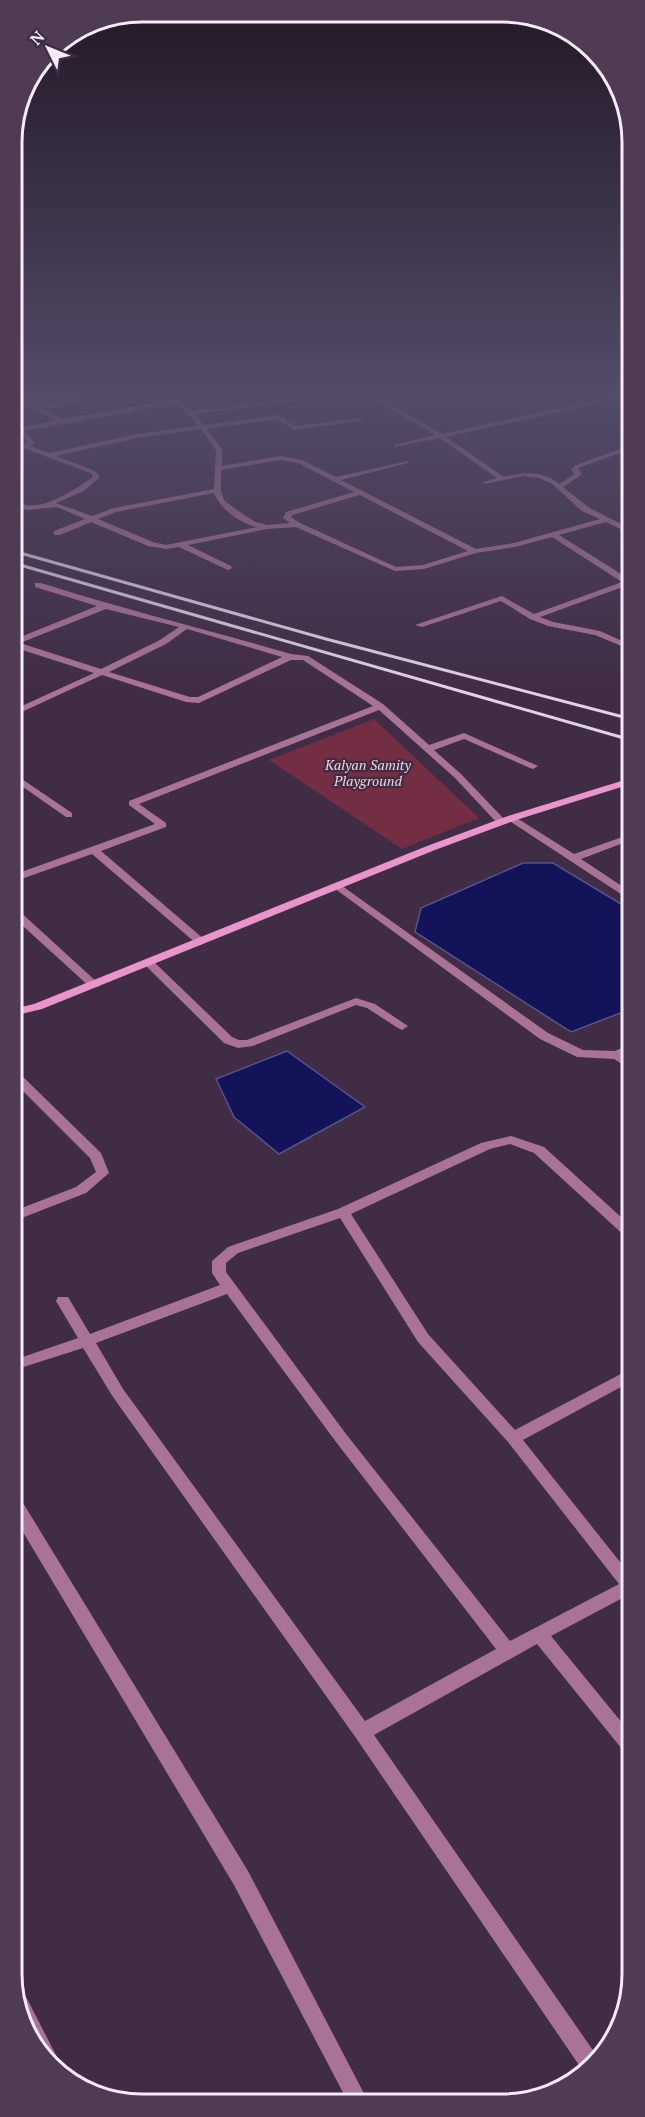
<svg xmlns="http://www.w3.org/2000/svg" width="645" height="2117" font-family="'PT Serif',serif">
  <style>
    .green { fill: #742e43 }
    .water { fill: #131359; stroke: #57548a; stroke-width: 1.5 }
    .building { fill: #7058a6; stroke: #9c94b6; stroke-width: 1.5 }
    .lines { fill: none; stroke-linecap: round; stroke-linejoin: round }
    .street { fill: #a87395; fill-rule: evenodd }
    .secondary { fill: #e994cb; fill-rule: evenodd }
    .rail { stroke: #e0d3e4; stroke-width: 3 }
    .labels { text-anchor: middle; stroke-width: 4.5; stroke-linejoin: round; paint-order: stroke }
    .far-park-label { font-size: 14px; font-style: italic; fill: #efd4da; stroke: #402c45 }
    .rim { fill: none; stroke: #f7ebfb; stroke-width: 3 }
  </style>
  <rect width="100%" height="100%" fill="#402c45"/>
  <path class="green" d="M 374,719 L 479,818 L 402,849 L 269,760 Z"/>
  <g class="water">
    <path d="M 523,863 L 553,863 L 631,910 L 632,1017 L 623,1012 L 571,1032 L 415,932 L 421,908 Z"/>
    <path d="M 287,1051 L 365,1107 L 279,1154 L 234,1117 L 216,1079 Z"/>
  </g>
  <g class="building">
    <path d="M 13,392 L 54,392 L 22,399 L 23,404 L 33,411 L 13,397 Z"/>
    <path d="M 76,392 L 83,392 L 84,400 L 47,408 L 38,403 L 75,394 Z"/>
  </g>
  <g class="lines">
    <g class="street">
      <path d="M 63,392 L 74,392 L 32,402 L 62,419 L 169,401 L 151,392 C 166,392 182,401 192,411 L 340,392 L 340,394 L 338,395 L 196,414 L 204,425 L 279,415 L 294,426 L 362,418 L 363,419 L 360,421 L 293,430 L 278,419 L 207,429 L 222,450 L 222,466 L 281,456 L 302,460 L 336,477 L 408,461 L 408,463 L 341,480 L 476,549 L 514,543 L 600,519 L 582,511 L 551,483 L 539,478 L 523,476 L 484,484 L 484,482 L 497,478 L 440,438 L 394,447 L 394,445 L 435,435 L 362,392 L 369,392 L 442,434 L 631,392 L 631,396 L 446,437 L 504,477 C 524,472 543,470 559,484 L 575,474 L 571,470 L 574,466 L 631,445 L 631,449 L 578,468 L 582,474 L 581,475 L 563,487 L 588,507 L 631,529 L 631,534 L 606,522 L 559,535 L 629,579 L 631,579 L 631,584 L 540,617 L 553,622 L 600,631 L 631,645 L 631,650 L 595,635 L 548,626 L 530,619 L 501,601 L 422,627 L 415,625 L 502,596 L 534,614 L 622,582 L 552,537 L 515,547 L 476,553 L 424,569 L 395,571 L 296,527 L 267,529 L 188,545 L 231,566 L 232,568 L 228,570 L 179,547 L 166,549 L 148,546 L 91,522 L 60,535 L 54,535 L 54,531 L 85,519 L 57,507 L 27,510 L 13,505 L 13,501 C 17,502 22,505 27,505 C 45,509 78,488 93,477 L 91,473 L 23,448 L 13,451 L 13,447 L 28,442 L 18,431 L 20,428 L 55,420 L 24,402 L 24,400 ZM 175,404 L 180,406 L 198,426 L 137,434 L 49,453 L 30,446 L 35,443 L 24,431 ZM 201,429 L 216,450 L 214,489 L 114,508 L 92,516 L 56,503 L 84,491 L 100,477 L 95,471 L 56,456 L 137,438 ZM 281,460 L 298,463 L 354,492 L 286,512 L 283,518 L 290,523 L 268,525 L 255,522 L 234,508 L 224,500 L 221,490 L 221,470 ZM 214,493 C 220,509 241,524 257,527 L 166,545 L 153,542 L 98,519 L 116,512 ZM 360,495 L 468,551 L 423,565 L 396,567 L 300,523 L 291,517 L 292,515 Z"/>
      <path d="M 499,392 L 509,392 L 493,397 L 490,395 Z"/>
      <path d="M 35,583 L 41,583 C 123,609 208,630 291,654 L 308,656 L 383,704 L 429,745 L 464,733 L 538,766 L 533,769 L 530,768 L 464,739 L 434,750 L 461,774 L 507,822 L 506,824 L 498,824 L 455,778 L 379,710 L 139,804 L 166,823 L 166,827 L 101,851 L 205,940 L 206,942 L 201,945 L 197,944 L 92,854 L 13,882 L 13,875 L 155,824 L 129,805 L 129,801 L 373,706 L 303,660 L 291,660 L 199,703 L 186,702 L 102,675 L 13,716 L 13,710 L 94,673 L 13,647 L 13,640 L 97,606 L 35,587 ZM 106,609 L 179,627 L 160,640 L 101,669 L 20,643 ZM 187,629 L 282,657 L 198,697 L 190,697 L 109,672 L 166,644 Z"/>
      <path d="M 13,773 L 72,813 L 72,817 L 66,817 L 13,780 Z"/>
      <path d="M 512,815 L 574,854 L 631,834 L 631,840 L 581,859 L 631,892 L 631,899 L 627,898 L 508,820 L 507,818 Z"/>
      <path d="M 338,883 L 548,1033 L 583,1050 L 615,1051 L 632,1043 L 632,1052 L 625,1055 L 632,1060 L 632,1070 L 614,1059 L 577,1057 L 540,1039 L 334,888 L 333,886 Z"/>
      <path d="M 13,908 L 17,909 L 98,983 L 100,985 L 98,987 L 90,987 L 13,917 Z"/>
      <path d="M 148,959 L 152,960 L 232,1037 L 239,1040 L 247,1040 L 356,998 L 375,1004 L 408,1026 L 402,1030 L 398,1028 L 367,1008 L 356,1005 L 253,1046 L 238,1048 L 224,1043 L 144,964 L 142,962 L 144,960 Z"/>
      <path d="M 13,1070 L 17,1071 L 101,1153 L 109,1173 L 86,1193 L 14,1221 L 14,1211 L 76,1187 L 96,1172 L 90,1158 L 13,1081 Z"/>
      <path d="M 511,1136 L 544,1147 L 632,1227 L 632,1240 L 627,1238 L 534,1153 L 510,1144 L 490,1149 L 351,1214 L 428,1334 L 515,1430 L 632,1368 L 632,1381 L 523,1440 L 632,1577 L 632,1593 L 551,1636 L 632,1735 L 632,1756 L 626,1754 L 537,1644 L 374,1735 L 599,2059 L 600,2061 L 583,2071 L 356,1738 L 113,1397 L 83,1348 L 14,1370 L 14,1360 L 78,1338 L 56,1301 L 58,1297 L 68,1297 L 90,1334 L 220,1285 L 212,1273 L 212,1261 L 228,1247 L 338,1209 L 481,1143 ZM 340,1218 L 418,1342 L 508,1442 L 619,1584 L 510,1641 L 346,1434 L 226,1272 L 226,1263 L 238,1253 ZM 227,1294 L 336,1442 L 496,1649 L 365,1721 L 123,1389 L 96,1343 Z"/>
      <path d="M 14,1497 L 20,1498 L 248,1871 L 369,2103 L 348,2102 L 234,1885 L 14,1517 Z"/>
      <path d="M 14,1984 L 21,1987 L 59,2061 L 62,2068 L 61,2072 L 50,2067 L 14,2000 Z"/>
    </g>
    <path class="secondary" d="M 631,778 L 631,784 L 516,820 L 435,850 L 42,1009 L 13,1016 L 13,1009 L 34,1004 L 427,846 L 508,816 Z"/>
    <g class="rail">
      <path d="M 13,551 L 326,639 L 631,719"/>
      <path d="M 13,563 L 631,740"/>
    </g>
  </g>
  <linearGradient id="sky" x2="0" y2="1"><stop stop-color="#231826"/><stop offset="0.57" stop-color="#534b68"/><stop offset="1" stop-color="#534b68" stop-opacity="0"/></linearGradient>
  <rect width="645" height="688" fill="url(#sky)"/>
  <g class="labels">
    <g class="far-park-label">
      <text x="368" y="770">Kalyan Samity<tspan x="368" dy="16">Playground</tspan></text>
    </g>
  </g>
  <path d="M0 0H645V2117H0ZM142 22H502A120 120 0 0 1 622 142V1974A120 120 0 0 1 502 2094H142A120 120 0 0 1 22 1974V142A120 120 0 0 1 142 22Z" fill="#4f3b54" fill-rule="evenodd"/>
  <path class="rim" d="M142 22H502A120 120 0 0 1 622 142V1974A120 120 0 0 1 502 2094H142A120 120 0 0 1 22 1974V142A120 120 0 0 1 142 22Z"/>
  <g transform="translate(48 48) rotate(313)" stroke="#402c45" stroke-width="4.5" paint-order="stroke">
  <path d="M0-4.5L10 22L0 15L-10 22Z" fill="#f7ebfb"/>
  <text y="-9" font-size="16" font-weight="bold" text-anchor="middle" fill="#f7ebfb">N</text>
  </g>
</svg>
